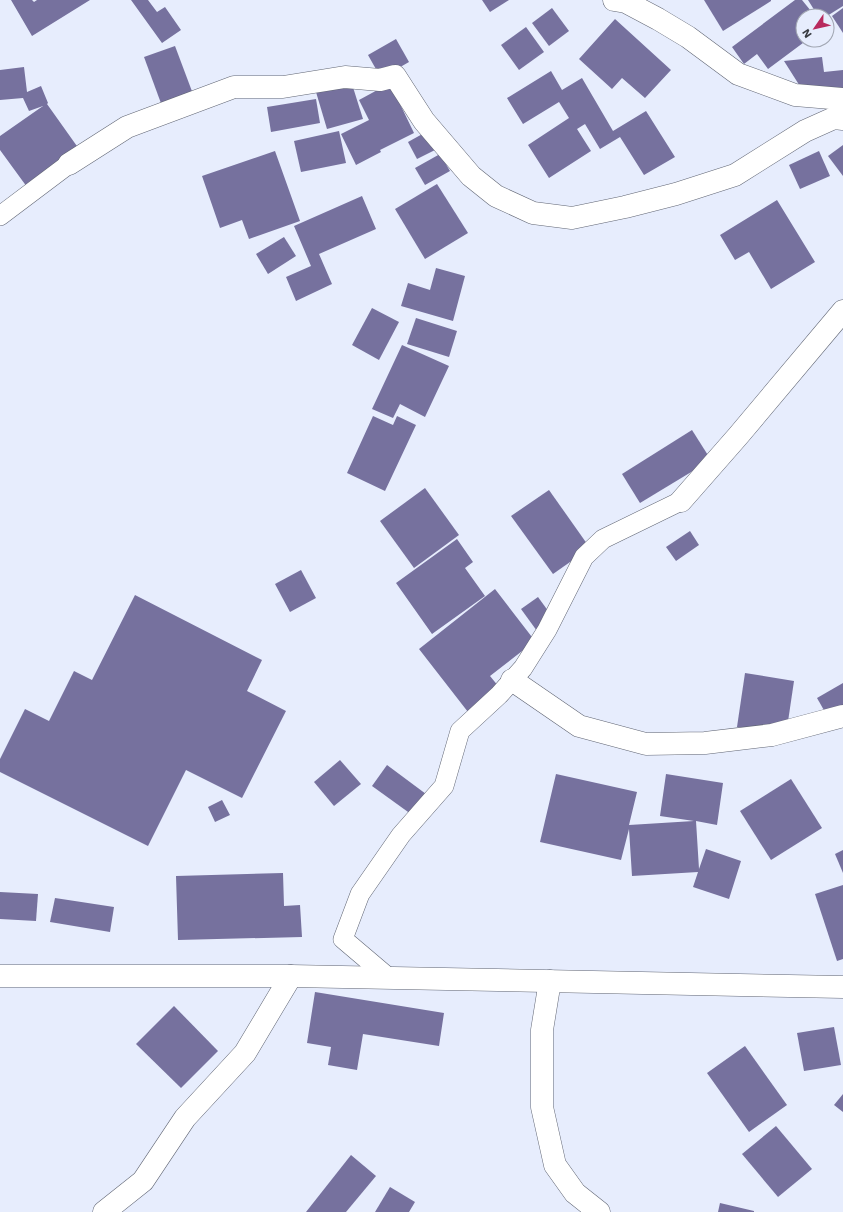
<svg xmlns="http://www.w3.org/2000/svg" width="843" height="1212" font-family="'Work Sans',sans-serif">
  <style>
    .building { fill: #76719e }
    .lines { fill: none; stroke-linecap: round; stroke-linejoin: round }
    .service-casing { stroke: #616674; stroke-width: 20 }
    .pedestrian-casing { stroke: #616674; stroke-width: 23 }
    .minor-casing { stroke: #616674; stroke-width: 23 }
    .secondary-casing { stroke: #616674; stroke-width: 23 }
    .service { stroke: #fff; stroke-width: 19 }
    .pedestrian { stroke: #fff; stroke-width: 22 }
    .minor { stroke: #fff; stroke-width: 22 }
    .secondary { stroke: #fff; stroke-width: 22 }
  </style>
  <rect width="100%" height="100%" fill="#e7edfd"/>
  <g class="building">
    <path d="M 11,0 L 32,0 L 34,2 L 37,0 L 90,0 L 32,36 Z"/>
    <path d="M 131,0 L 148,0 L 157,12 L 165,7 L 181,30 L 162,43 Z"/>
    <path d="M 482,0 L 509,0 L 490,12 Z"/>
    <path d="M 704,0 L 771,0 L 771,1 L 723,31 Z"/>
    <path d="M 795,0 L 802,0 L 815,16 L 803,16 L 803,40 L 807,40 L 768,69 L 757,54 L 744,64 L 732,47 Z"/>
    <path d="M 808,0 L 843,0 L 843,6 L 827,16 L 818,16 Z"/>
    <path d="M 552,8 L 569,31 L 549,46 L 532,23 Z"/>
    <path d="M 843,8 L 843,33 L 832,16 Z"/>
    <path d="M 615,19 L 671,70 L 645,98 L 622,78 L 612,89 L 579,59 Z"/>
    <path d="M 526,27 L 544,52 L 519,70 L 501,45 Z"/>
    <path d="M 396,39 L 409,62 L 381,78 L 368,55 Z"/>
    <path d="M 175,46 L 193,94 L 162,106 L 144,57 Z"/>
    <path d="M 822,57 L 824,72 L 843,70 L 843,90 L 803,91 L 784,61 Z"/>
    <path d="M 24,67 L 27,92 L 41,86 L 48,103 L 47,104 L 79,149 L 27,187 L 0,150 L 0,136 L 43,106 L 29,111 L 23,98 L 0,100 L 0,70 Z"/>
    <path d="M 551,71 L 562,90 L 582,78 L 613,131 L 646,111 L 675,157 L 644,175 L 620,137 L 600,149 L 585,124 L 577,129 L 591,151 L 549,178 L 528,145 L 569,118 L 559,102 L 523,124 L 507,98 Z"/>
    <path d="M 351,81 L 363,119 L 327,129 L 316,92 Z"/>
    <path d="M 394,81 L 405,102 L 400,104 L 414,133 L 380,150 L 381,152 L 356,165 L 341,134 L 369,120 L 359,100 Z"/>
    <path d="M 316,99 L 320,123 L 271,132 L 267,107 Z"/>
    <path d="M 339,131 L 346,163 L 301,172 L 294,141 Z"/>
    <path d="M 426,132 L 435,150 L 417,159 L 408,142 Z"/>
    <path d="M 843,145 L 843,176 L 828,156 Z"/>
    <path d="M 275,151 L 300,221 L 249,239 L 242,220 L 220,228 L 202,176 Z"/>
    <path d="M 819,151 L 830,176 L 800,189 L 789,165 Z"/>
    <path d="M 440,154 L 450,171 L 425,185 L 415,168 Z"/>
    <path d="M 437,184 L 468,233 L 425,259 L 395,209 Z"/>
    <path d="M 362,196 L 376,229 L 319,254 L 332,284 L 296,301 L 286,277 L 311,266 L 294,226 Z"/>
    <path d="M 777,200 L 815,262 L 771,289 L 749,252 L 735,260 L 720,235 Z"/>
    <path d="M 284,237 L 296,256 L 268,274 L 256,254 Z"/>
    <path d="M 436,268 L 465,276 L 453,321 L 401,306 L 408,283 L 430,290 Z"/>
    <path d="M 372,308 L 399,322 L 379,360 L 352,345 Z"/>
    <path d="M 416,318 L 457,331 L 449,357 L 407,344 Z"/>
    <path d="M 402,345 L 449,366 L 425,417 L 400,404 L 393,418 L 372,409 Z"/>
    <path d="M 373,416 L 393,425 L 397,416 L 416,425 L 385,491 L 347,473 Z"/>
    <path d="M 692,430 L 711,460 L 640,503 L 622,474 Z"/>
    <path d="M 425,488 L 459,535 L 414,568 L 380,521 Z"/>
    <path d="M 549,490 L 590,548 L 553,574 L 511,516 Z"/>
    <path d="M 690,531 L 699,545 L 676,561 L 666,547 Z"/>
    <path d="M 457,539 L 473,562 L 465,568 L 485,596 L 432,634 L 396,583 Z"/>
    <path d="M 301,570 L 316,598 L 290,612 L 275,584 Z"/>
    <path d="M 495,589 L 535,641 L 490,676 L 499,687 L 468,712 L 419,649 Z"/>
    <path d="M 135,595 L 262,660 L 247,691 L 286,711 L 242,798 L 186,770 L 148,846 L 0,772 L 0,759 L 25,709 L 49,721 L 74,671 L 92,680 Z"/>
    <path d="M 538,597 L 554,619 L 537,631 L 521,609 Z"/>
    <path d="M 745,673 L 794,681 L 786,735 L 737,727 Z"/>
    <path d="M 843,683 L 843,720 L 833,726 L 817,698 Z"/>
    <path d="M 340,760 L 361,784 L 334,806 L 314,782 Z"/>
    <path d="M 387,765 L 430,797 L 415,817 L 372,786 Z"/>
    <path d="M 556,774 L 637,792 L 629,825 L 694,821 L 660,816 L 666,774 L 723,783 L 717,825 L 696,821 L 699,869 L 706,849 L 741,861 L 729,899 L 693,887 L 698,872 L 632,876 L 629,829 L 621,860 L 540,842 Z"/>
    <path d="M 791,779 L 822,828 L 771,860 L 740,811 Z"/>
    <path d="M 222,800 L 230,815 L 215,822 L 208,807 Z"/>
    <path d="M 843,850 L 843,873 L 835,854 Z"/>
    <path d="M 283,873 L 284,906 L 300,905 L 302,937 L 178,940 L 176,876 Z"/>
    <path d="M 843,885 L 843,959 L 837,961 L 815,894 Z"/>
    <path d="M 0,892 L 38,894 L 36,921 L 0,919 Z"/>
    <path d="M 55,898 L 114,907 L 110,932 L 50,922 Z"/>
    <path d="M 315,992 L 444,1013 L 439,1046 L 363,1034 L 357,1070 L 328,1065 L 331,1047 L 307,1043 Z"/>
    <path d="M 174,1006 L 218,1051 L 181,1088 L 136,1044 Z"/>
    <path d="M 834,1027 L 841,1065 L 804,1071 L 797,1033 Z"/>
    <path d="M 745,1046 L 787,1105 L 749,1132 L 707,1073 Z"/>
    <path d="M 843,1094 L 843,1112 L 834,1105 Z"/>
    <path d="M 776,1126 L 812,1169 L 778,1197 L 742,1154 Z"/>
    <path d="M 351,1155 L 376,1176 L 346,1212 L 306,1212 Z"/>
    <path d="M 390,1187 L 415,1202 L 409,1212 L 375,1212 Z"/>
    <path d="M 720,1203 L 754,1211 L 754,1212 L 718,1212 Z"/>
  </g>
  <g class="lines">
    <defs>
      <g id="service">
        <path d="M 0,216 L 69,164"/>
        <path d="M 389,978 L 343,939 L 360,894 L 401,835 L 444,786 L 460,731 L 499,695 L 523,668 L 547,630 L 584,557 L 603,539 L 681,501"/>
      </g>
      <g id="pedestrian">
        <path d="M 614,0 L 626,2 L 658,19 L 688,37 L 738,74 L 795,95 L 843,99"/>
        <path d="M 69,164 L 127,127 L 234,87 L 283,87 L 345,77 L 380,80 L 395,76 L 424,121 L 471,176 L 496,196 L 533,213 L 572,218 L 625,207 L 676,194 L 735,175 L 805,131 L 834,118 L 843,119"/>
        <path d="M 681,501 L 738,436 L 843,311"/>
        <path d="M 512,680 L 579,726 L 646,744 L 705,743 L 772,735 L 843,716"/>
        <path d="M 550,981 L 542,1030 L 542,1107 L 555,1165 L 575,1193 L 599,1212"/>
      </g>
      <path id="minor" d="M 104,1212 L 143,1181 L 185,1118 L 245,1053 L 291,976"/>
      <path id="secondary" d="M 0,976 L 291,976 L 843,987"/>
    </defs>
    <use href="#service" class="service-casing"/>
    <use href="#pedestrian" class="pedestrian-casing"/>
    <use href="#minor" class="minor-casing"/>
    <use href="#secondary" class="secondary-casing"/>
    <use href="#service" class="service"/>
    <use href="#pedestrian" class="pedestrian"/>
    <use href="#minor" class="minor"/>
    <use href="#secondary" class="secondary"/>
  </g>
  <g transform="translate(815 28) rotate(236)"><circle r="19" fill="#e7edfd" stroke="#a1a6b2"/>
  <path d="M0-3L7 15L0 10L-7 15Z" fill="#b82a5e"/>
  <text y="-6" font-size="11" font-weight="bold" text-anchor="middle" fill="#383b41">N</text>
  </g>
</svg>
